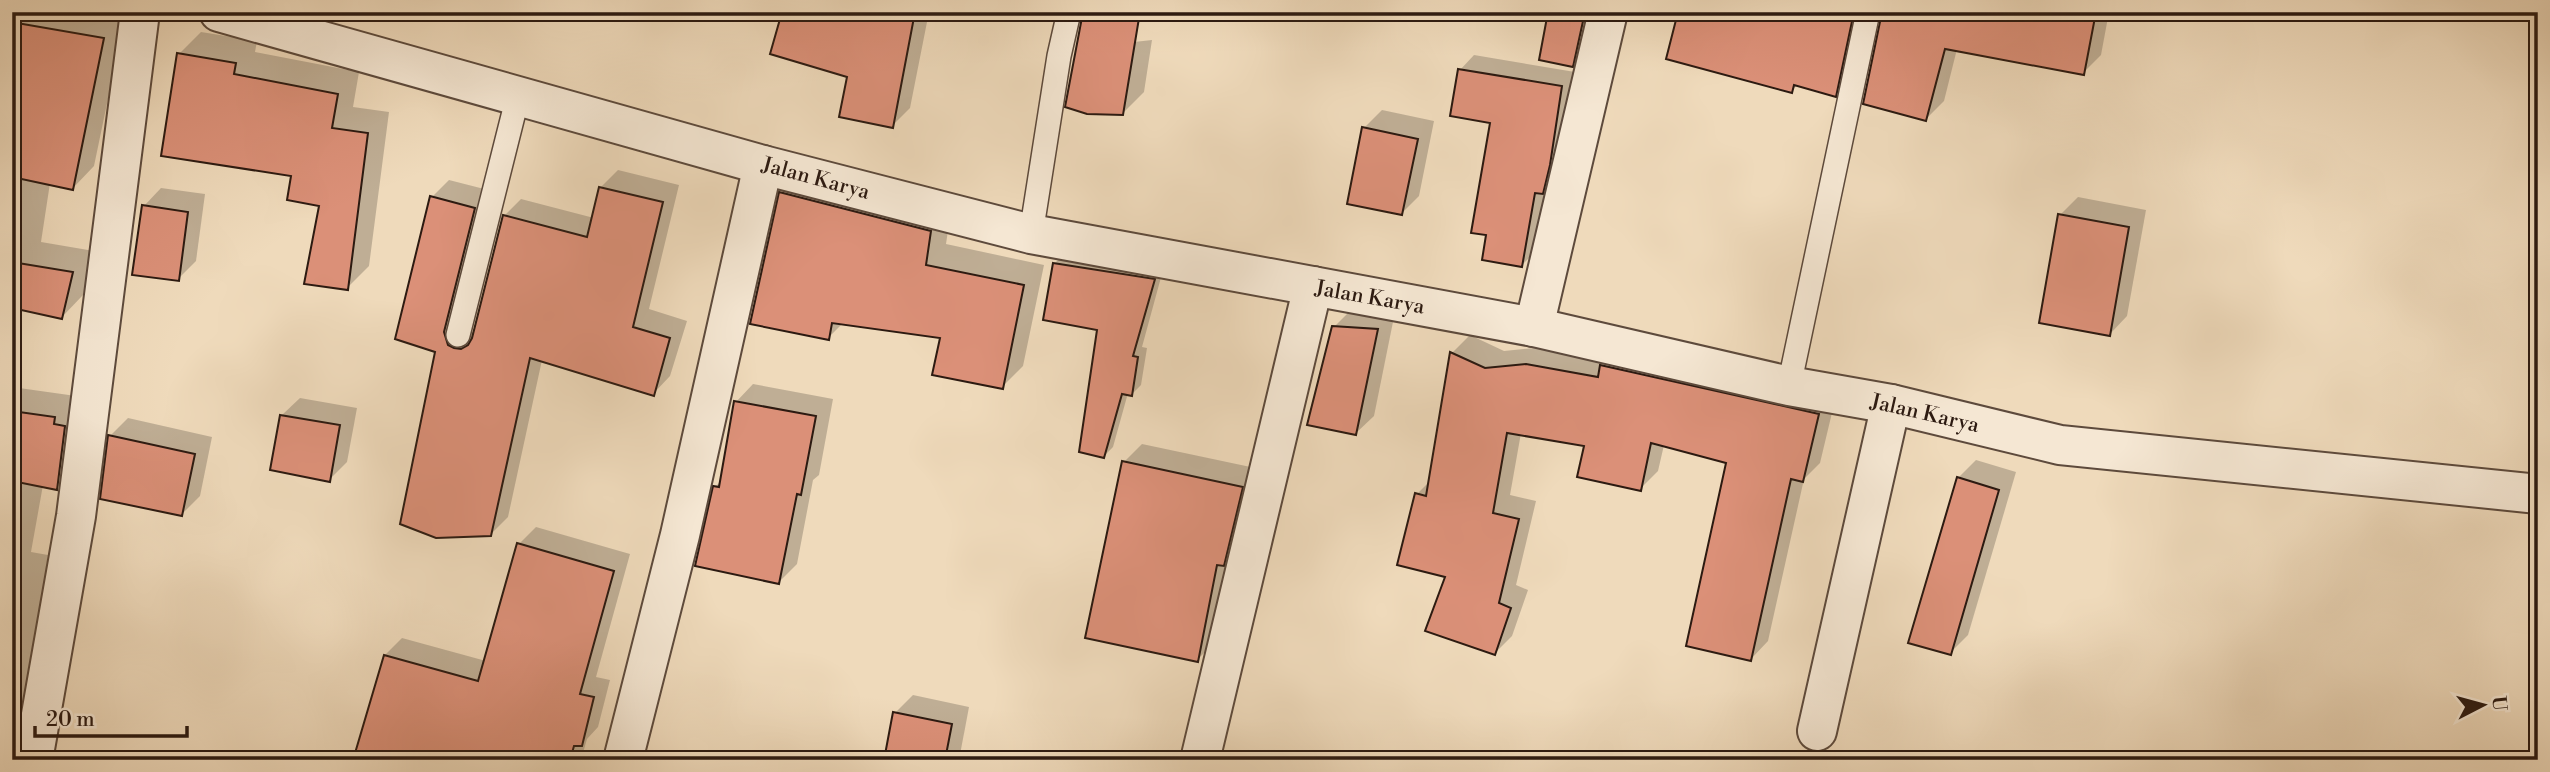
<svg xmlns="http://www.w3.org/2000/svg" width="2550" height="772" font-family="'Libre Bodoni',serif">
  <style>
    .shadow { fill: #0003 }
    .building { fill: #db9078; stroke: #2c1a11; stroke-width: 2 }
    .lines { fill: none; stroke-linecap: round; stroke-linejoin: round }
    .service-casing { stroke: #5d4a3c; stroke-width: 26 }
    .minor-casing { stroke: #5d4a3c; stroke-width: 42 }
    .service { stroke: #f5e7d3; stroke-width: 23 }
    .minor { stroke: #f5e7d3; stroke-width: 38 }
    .labels { text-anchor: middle; stroke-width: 5; stroke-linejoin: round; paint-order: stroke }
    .street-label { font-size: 21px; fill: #2c1a11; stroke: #f5e7d3 }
  </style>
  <rect width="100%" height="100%" fill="#efdabb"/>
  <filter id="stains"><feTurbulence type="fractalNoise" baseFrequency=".00286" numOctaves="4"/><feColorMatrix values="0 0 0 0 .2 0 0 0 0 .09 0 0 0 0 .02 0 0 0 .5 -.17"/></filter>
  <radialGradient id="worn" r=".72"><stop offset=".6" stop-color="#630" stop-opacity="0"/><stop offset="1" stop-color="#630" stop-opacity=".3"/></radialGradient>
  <g class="shadow">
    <path d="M 29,12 L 99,12 L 125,17 L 94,166 L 73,188 L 50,183 L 41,242 L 94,251 L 83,295 L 62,317 L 15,306 L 12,309 L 12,31 L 17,32 L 18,23 Z"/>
    <path d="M 784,12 L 929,12 L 910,108 L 892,126 L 849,76 Z"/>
    <path d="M 1084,12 L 1142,12 L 1134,42 L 1152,40 L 1144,92 L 1123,113 Z"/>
    <path d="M 1549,12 L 1592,12 L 1581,55 L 1572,65 Z"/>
    <path d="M 1680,12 L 1872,12 L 1859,71 L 1835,95 L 1798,84 L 1792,91 Z"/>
    <path d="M 1883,12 L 2109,12 L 2101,55 L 2083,73 L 1957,49 L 1944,101 L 1926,119 Z"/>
    <path d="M 201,32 L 257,41 L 255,52 L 359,72 L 353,107 L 389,112 L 369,266 L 347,288 L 321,204 L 179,54 Z"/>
    <path d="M 1474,55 L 1575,72 L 1536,251 L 1522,265 L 1488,234 L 1492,122 L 1460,70 Z"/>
    <path d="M 1382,110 L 1434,121 L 1419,196 L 1401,214 L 1364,128 Z"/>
    <path d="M 618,170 L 679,185 L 649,309 L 687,321 L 670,376 L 653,394 L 542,360 L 508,517 L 490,535 L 437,351 L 432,197 L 449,180 L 492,191 L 466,328 L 475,333 L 504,216 L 521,199 L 594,218 L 601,187 Z"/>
    <path d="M 802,172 L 951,210 L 946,244 L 1044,265 L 1023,366 L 1002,387 L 942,337 L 843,323 L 828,338 L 781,193 Z"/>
    <path d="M 161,188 L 205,194 L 196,261 L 178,279 L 144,206 Z"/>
    <path d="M 2078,197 L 2146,210 L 2127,316 L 2110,334 L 2060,215 Z"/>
    <path d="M 1064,254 L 1163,270 L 1142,347 L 1147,348 L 1141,385 L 1132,394 L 1128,393 L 1113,447 L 1104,456 L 1099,328 L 1055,263 Z"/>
    <path d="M 1352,309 L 1395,312 L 1374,416 L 1356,433 L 1334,327 Z"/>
    <path d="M 1470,335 L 1504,351 L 1545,347 L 1836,396 L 1820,463 L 1804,479 L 1768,641 L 1751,659 L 1728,461 L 1664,445 L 1658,471 L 1640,489 L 1586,444 L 1521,433 L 1510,495 L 1536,501 L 1516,585 L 1528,590 L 1512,636 L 1495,653 L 1447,575 L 1417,494 L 1430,481 L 1452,353 Z"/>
    <path d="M 753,384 L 833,399 L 819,475 L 813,480 L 797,564 L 779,582 L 715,487 L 722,480 L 736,402 Z"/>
    <path d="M 12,387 L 76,396 L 78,466 L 57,488 L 43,485 L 31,552 L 48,555 L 22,736 L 12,746 Z"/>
    <path d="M 300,398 L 357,408 L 347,462 L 329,480 L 282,415 Z"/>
    <path d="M 128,418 L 212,437 L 200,496 L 182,514 L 110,436 Z"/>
    <path d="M 1142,444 L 1260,469 L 1215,642 L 1197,660 L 1124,462 Z"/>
    <path d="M 1976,460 L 2016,472 L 1968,635 L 1950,653 L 1958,478 Z"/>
    <path d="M 536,527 L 630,554 L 596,677 L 610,680 L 598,727 L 587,739 L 581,760 L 358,760 L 385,655 L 402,638 L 486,661 L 519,544 Z"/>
    <path d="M 913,695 L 969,707 L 959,760 L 886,760 L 895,713 Z"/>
  </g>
  <g class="building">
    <path d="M 782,12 L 915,12 L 893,128 L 839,117 L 847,77 L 770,54 Z"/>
    <path d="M 1083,12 L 1140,12 L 1123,115 L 1087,114 L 1065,107 Z"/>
    <path d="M 1548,12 L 1585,12 L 1573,67 L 1539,60 Z"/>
    <path d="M 1678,12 L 1854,12 L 1836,97 L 1794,85 L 1792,93 L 1666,59 Z"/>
    <path d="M 1882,12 L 2096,12 L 2084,75 L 1945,49 L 1926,121 L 1863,104 Z"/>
    <path d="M 17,23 L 104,38 L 73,190 L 12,177 L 12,50 Z"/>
    <path d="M 177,53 L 236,63 L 234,74 L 338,94 L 332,128 L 368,133 L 348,290 L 304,284 L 319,206 L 287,200 L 291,176 L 161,156 Z"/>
    <path d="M 1458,69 L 1562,86 L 1550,165 L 1543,194 L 1535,193 L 1522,267 L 1482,260 L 1486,235 L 1471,233 L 1490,123 L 1450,116 Z"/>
    <path d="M 1362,127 L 1418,139 L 1402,215 L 1347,204 Z"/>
    <path d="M 599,187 L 663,202 L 633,327 L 670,338 L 654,396 L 530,358 L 491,536 L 436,538 L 400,524 L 435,352 L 395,339 L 430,196 L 475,208 L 444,332 L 448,345 L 454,348 L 461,349 L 468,345 L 472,338 L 503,215 L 587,237 Z"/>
    <path d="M 779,192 L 931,231 L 926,265 L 1024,285 L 1003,389 L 932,375 L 940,338 L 832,323 L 829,340 L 750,324 Z"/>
    <path d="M 142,205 L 188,212 L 179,281 L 132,275 Z"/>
    <path d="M 2058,214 L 2129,227 L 2110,336 L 2039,323 Z"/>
    <path d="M 12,262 L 73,272 L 62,319 L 12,308 Z"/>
    <path d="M 1053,263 L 1155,279 L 1133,356 L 1138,357 L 1132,396 L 1122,394 L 1104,458 L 1079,452 L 1097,330 L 1043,320 Z"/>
    <path d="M 1332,326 L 1378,329 L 1356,435 L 1307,425 Z"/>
    <path d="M 1450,352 L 1485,368 L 1526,364 L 1598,377 L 1600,365 L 1819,414 L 1803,482 L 1791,479 L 1751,661 L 1686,646 L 1726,463 L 1651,443 L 1641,491 L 1577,477 L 1584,446 L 1507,433 L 1493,513 L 1519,519 L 1499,603 L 1511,608 L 1495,655 L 1425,631 L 1445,577 L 1397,565 L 1415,493 L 1426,496 Z"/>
    <path d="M 734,401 L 816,416 L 801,495 L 797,494 L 779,584 L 695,566 L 713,486 L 719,487 Z"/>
    <path d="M 12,411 L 55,417 L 54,424 L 65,426 L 57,490 L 12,481 Z"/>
    <path d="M 280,415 L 340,425 L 330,482 L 270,470 Z"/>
    <path d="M 108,435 L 195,454 L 182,516 L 100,499 Z"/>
    <path d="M 1122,461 L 1243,487 L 1224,566 L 1217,565 L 1198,662 L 1085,638 Z"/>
    <path d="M 1957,477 L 1999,490 L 1951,655 L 1908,643 Z"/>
    <path d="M 517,543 L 614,571 L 580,694 L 594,697 L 582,746 L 574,746 L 570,760 L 353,760 L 384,655 L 478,681 Z"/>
    <path d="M 893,712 L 952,724 L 945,760 L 884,760 Z"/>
  </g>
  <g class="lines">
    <defs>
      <g id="service">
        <path d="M 1031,234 L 1059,56 L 1069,12"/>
        <path d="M 458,335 L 518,96"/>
        <path d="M 1789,386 L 1868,12"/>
      </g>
      <g id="minor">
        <path d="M 219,12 L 763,165 L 1031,234 L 1534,327 L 1789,386 L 1891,404 L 2060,445 L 2538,494"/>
        <path d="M 1534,327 L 1608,12"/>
        <path d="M 1817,731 L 1891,404"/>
        <path d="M 33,760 L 76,516 L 140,12"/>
        <path d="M 623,760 L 680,535 L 763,165"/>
        <path d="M 1200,760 L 1313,286"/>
      </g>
    </defs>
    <use href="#service" class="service-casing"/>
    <use href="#minor" class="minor-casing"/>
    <use href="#service" class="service"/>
    <use href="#minor" class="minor"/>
  </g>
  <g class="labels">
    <g class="street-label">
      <text transform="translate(816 178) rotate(15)" y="7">Jalan Karya</text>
      <text transform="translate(1370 297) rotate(10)" y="7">Jalan Karya</text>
      <text transform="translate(1925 413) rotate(13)" y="7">Jalan Karya</text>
    </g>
  </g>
  <rect width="2550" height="772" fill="none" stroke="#efdabb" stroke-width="42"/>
  <rect x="14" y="14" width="2522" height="744" fill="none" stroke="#2c1a11" stroke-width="3.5"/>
  <rect x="21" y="21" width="2508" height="730" fill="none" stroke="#2c1a11" stroke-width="2"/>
  <g transform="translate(2483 705) rotate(84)" stroke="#f5e7d3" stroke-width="5" paint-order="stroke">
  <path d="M0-5L12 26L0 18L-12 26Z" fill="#2c1a11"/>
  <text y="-10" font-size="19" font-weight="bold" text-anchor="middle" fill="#2c1a11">U</text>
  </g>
  <path d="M35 726v10h152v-10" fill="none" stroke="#2c1a11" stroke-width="3.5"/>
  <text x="46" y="726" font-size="21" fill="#2c1a11" stroke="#f5e7d3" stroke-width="5" paint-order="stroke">20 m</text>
  <rect width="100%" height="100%" filter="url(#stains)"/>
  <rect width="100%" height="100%" fill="url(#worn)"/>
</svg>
